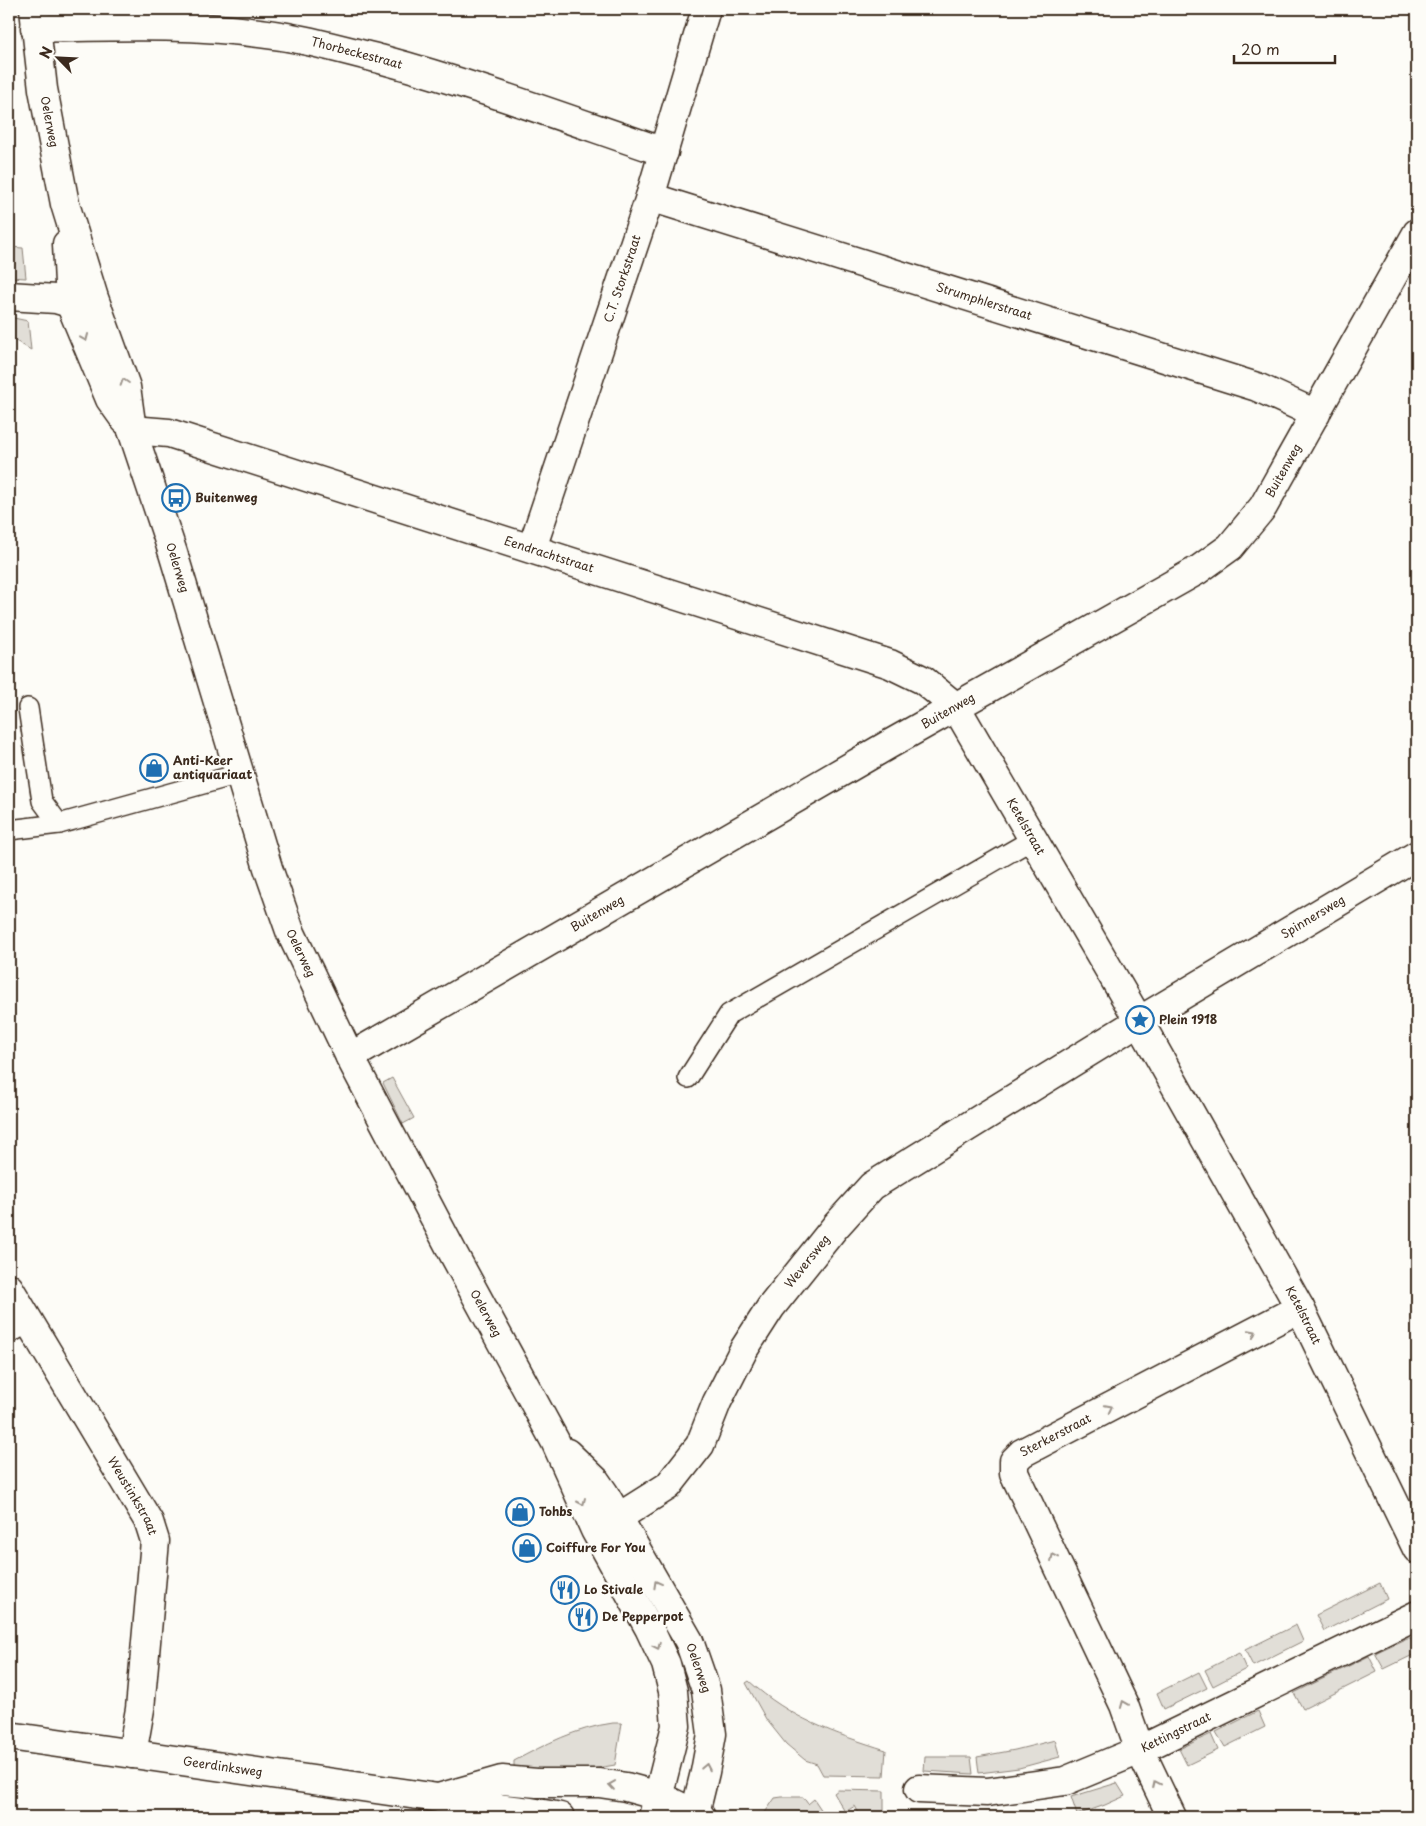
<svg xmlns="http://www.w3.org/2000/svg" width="1426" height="1826" font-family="'Playpen Sans',sans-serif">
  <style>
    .green { fill: #e1ded7; stroke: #8e847a }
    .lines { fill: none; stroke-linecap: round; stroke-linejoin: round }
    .service-casing { stroke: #3b2a1e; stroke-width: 22 }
    .minor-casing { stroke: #3b2a1e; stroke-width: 31 }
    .secondary-casing { stroke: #3b2a1e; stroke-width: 31 }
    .primary-casing { stroke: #3b2a1e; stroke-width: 31 }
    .service { stroke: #fdfcf7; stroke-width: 19 }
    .minor { stroke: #fdfcf7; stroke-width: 28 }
    .secondary { stroke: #fdfcf7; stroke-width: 28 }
    .primary { stroke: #fdfcf7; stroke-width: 28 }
    .oneway { stroke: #9c938a }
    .labels { text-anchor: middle; stroke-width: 4.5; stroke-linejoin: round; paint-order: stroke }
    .street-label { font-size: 12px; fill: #3b2a1e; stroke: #fdfcf7 }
    .poi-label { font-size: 12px; font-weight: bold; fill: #3b2a1e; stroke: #fdfcf7; text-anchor: start }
  </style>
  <rect width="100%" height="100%" fill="#fdfcf7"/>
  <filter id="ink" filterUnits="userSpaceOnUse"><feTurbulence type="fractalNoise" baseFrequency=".02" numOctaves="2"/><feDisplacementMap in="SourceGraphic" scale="10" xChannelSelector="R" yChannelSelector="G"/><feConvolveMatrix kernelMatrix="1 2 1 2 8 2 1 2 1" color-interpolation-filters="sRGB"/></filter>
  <g filter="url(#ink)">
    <g class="green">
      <path d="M 9,247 L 23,248 L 26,278 L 9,277 Z"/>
      <path d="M 9,317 L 28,321 L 31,350 L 9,337 Z"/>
      <path d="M 392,1078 L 414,1118 L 403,1124 L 383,1083 Z"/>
      <path d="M 1380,1583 L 1387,1599 L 1324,1631 L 1316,1615 Z"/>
      <path d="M 1296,1625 L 1303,1641 L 1253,1666 L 1245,1650 Z"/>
      <path d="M 1407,1638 L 1411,1638 L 1417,1653 L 1384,1669 L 1375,1653 Z"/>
      <path d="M 1239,1653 L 1246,1669 L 1213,1686 L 1205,1670 Z"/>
      <path d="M 1369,1656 L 1377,1672 L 1303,1709 L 1294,1693 Z"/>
      <path d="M 1199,1672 L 1207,1688 L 1164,1709 L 1157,1693 Z"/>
      <path d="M 749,1681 C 789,1718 835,1734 886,1750 L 884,1776 L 823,1775 L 817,1764 L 805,1760 L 786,1744 L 766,1719 L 746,1683 Z"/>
      <path d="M 1258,1711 L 1265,1727 L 1225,1747 L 1216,1732 Z"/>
      <path d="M 613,1723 L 622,1723 L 615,1765 L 580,1771 L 514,1769 L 514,1761 C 546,1744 576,1728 613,1723 Z"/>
      <path d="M 1211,1734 L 1218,1750 L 1187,1765 L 1179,1749 Z"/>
      <path d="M 1055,1740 L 1060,1757 L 1019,1768 L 979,1773 L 977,1757 L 1015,1750 Z"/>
      <path d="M 925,1757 L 971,1757 L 973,1774 L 924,1771 Z"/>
      <path d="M 1117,1783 L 1125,1796 L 1105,1805 L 1077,1815 L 1071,1797 Z"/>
      <path d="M 838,1790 L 884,1791 L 884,1817 L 861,1817 L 855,1806 L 845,1812 L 834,1793 Z"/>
      <path d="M 782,1797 L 803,1797 L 808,1804 L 814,1799 L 826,1817 L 762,1817 L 775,1798 Z"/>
    </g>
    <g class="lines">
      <defs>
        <g id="service">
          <path d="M 28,708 L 42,801 L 59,824"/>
          <path d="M 9,830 L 59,824 L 239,774"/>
          <path d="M 688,1078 L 729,1014 L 1033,839"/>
          <path d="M 9,1334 L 29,1322"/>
        </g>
        <g id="minor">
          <path id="s1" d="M 35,28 C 118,26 199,23 281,36 C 314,41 347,51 380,59 C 476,85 570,120 664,152"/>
          <path id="s2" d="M 650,197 L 1257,387 L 1316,414"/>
          <path d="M 9,296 L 56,299 L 70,303"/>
          <path id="s3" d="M 132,430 L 169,433 L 890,664 L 923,680 L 956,707 L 1139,1021 L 1300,1308 L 1417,1549"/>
          <path id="s4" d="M 532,548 L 650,197 L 706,9"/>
          <path id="s5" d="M 350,1057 L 888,745 L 1198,570 L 1230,547 L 1263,507 L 1417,233"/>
          <path id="s6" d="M 9,1288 L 149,1522 L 155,1541 L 140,1709 L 132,1754"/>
          <path id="s7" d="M 619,1517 L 668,1486 L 700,1445 L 717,1402 L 744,1349 L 771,1307 L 835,1227 L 872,1186 L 1139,1021 L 1417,855"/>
          <path id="s8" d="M 919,1789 L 987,1792 L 1065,1781 L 1140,1750 L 1417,1615"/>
          <path id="s9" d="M 1172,1817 L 1140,1750 L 1124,1705 L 1014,1473 L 1014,1461 L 1022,1453 L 1300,1308"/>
        </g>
        <g id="secondary">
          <path id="s10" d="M 34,9 L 43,89 L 65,204 L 94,298 L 126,387 L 132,430 L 173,553 L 268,868 L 290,931 L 350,1057 L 453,1253 L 555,1441 L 595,1530 L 649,1628 L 666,1664 L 673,1691 L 676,1726 L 653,1817"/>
          <path d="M 67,244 L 70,303 L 110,399 L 125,420"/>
          <path id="s11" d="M 567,1453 L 595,1480 L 604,1493 L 689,1641 L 706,1690 L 712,1734 L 705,1772 L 694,1817"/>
        </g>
        <g id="primary">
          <path id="s12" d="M 9,1736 L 438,1798 C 478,1809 520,1808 560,1817"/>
          <path d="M 442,1797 L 502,1780 L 537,1783 L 599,1783 L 626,1787 L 659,1796 L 701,1817"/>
        </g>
      </defs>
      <use href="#service" class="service-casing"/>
      <use href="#minor" class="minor-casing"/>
      <use href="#secondary" class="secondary-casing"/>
      <use href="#primary" class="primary-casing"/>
      <use href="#service" class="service"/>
      <use href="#minor" class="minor"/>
      <use href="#secondary" class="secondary"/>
      <use href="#primary" class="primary"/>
    </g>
    <defs><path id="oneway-chevron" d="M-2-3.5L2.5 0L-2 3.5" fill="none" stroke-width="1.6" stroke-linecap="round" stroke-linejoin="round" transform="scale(1.25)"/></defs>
    <g class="oneway">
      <use href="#oneway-chevron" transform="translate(85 338) rotate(67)"/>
      <use href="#oneway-chevron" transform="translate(124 382) rotate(-108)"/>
      <use href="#oneway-chevron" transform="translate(1253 1333) rotate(-28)"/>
      <use href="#oneway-chevron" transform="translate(1109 1408) rotate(-27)"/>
      <use href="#oneway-chevron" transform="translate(582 1502) rotate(66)"/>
      <use href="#oneway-chevron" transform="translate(1054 1557) rotate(-115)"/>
      <use href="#oneway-chevron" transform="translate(657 1584) rotate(-119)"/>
      <use href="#oneway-chevron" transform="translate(657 1646) rotate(65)"/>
      <use href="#oneway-chevron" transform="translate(1124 1704) rotate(-112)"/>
      <use href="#oneway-chevron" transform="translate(706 1767) rotate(-79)"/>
      <use href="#oneway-chevron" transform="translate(1156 1784) rotate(-115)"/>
      <use href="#oneway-chevron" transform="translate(612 1785) rotate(-172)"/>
    </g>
  </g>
  <defs>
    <symbol id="bus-ring" viewBox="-11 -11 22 22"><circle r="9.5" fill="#fdfcf7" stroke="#1f6fb2" stroke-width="1.5"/><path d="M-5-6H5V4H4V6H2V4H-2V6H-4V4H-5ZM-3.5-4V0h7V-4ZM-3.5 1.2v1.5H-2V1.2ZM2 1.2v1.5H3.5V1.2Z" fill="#1f6fb2"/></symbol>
    <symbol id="shop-ring" viewBox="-11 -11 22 22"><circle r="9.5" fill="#fdfcf7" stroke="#1f6fb2" stroke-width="1.5"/><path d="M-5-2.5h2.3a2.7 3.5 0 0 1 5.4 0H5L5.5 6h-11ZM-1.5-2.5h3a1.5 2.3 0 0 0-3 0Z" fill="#1f6fb2"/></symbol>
    <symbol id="sight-ring" viewBox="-11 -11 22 22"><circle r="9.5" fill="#fdfcf7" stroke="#1f6fb2" stroke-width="1.5"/><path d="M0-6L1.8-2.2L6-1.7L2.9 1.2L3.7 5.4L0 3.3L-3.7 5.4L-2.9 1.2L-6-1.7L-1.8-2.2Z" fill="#1f6fb2"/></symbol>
    <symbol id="restaurant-ring" viewBox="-11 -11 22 22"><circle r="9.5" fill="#fdfcf7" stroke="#1f6fb2" stroke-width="1.5"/><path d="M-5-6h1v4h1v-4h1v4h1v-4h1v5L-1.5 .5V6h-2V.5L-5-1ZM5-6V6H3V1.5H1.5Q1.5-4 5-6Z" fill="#1f6fb2"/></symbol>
  </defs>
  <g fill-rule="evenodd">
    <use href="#bus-ring" x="160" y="482" width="32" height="32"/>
    <use href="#shop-ring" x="138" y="752" width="32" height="32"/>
    <use href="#sight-ring" x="1124" y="1004" width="32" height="32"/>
    <use href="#shop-ring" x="504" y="1496" width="32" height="32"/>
    <use href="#shop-ring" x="511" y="1532" width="32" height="32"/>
    <use href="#restaurant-ring" x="549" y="1574" width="32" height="32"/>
    <use href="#restaurant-ring" x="567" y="1601" width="32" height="32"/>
  </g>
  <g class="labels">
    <g class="street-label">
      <text dy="4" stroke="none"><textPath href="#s1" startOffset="324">Thorbeckestraat</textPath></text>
      <text dy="4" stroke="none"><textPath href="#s10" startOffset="114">Oelerweg</textPath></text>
      <text dy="4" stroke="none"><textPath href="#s4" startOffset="284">C.T. Storkstraat</textPath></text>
      <text dy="4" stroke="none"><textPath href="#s2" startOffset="350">Strumphlerstraat</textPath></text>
      <text dy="4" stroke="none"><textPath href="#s5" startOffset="1111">Buitenweg</textPath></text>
      <text dy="4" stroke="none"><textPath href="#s3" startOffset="436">Eendrachtstraat</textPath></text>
      <text dy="4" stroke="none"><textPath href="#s10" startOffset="579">Oelerweg</textPath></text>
      <text dy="4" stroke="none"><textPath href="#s5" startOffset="691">Buitenweg</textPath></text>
      <text dy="4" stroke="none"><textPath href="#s3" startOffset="1012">Ketelstraat</textPath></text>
      <text dy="4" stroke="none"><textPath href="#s5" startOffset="286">Buitenweg</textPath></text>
      <text dy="4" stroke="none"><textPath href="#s7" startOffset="940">Spinnersweg</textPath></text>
      <text dy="4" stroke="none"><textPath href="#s10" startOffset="984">Oelerweg</textPath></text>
      <text dy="4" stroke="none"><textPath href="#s7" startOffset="324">Weversweg</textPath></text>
      <text dy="4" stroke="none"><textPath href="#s10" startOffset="1389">Oelerweg</textPath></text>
      <text dy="4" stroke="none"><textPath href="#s3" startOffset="1574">Ketelstraat</textPath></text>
      <text dy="4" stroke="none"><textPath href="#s9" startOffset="440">Sterkerstraat</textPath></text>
      <text dy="4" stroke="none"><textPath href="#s6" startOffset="242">Weustinkstraat</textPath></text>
      <text dy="4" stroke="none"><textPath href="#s11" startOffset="254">Oelerweg</textPath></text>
      <text dy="4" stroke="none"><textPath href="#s8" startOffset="268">Kettingstraat</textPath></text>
      <text dy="4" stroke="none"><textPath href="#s12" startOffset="216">Geerdinksweg</textPath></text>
    </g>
    <g class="poi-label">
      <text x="195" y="502">Buitenweg</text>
      <text x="173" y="765">Anti-Keer<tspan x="173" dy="14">antiquariaat</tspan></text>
      <text x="1159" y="1024">Plein 1918</text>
      <text x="539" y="1516">Tohbs</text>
      <text x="546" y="1552">Coiffure For You</text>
      <text x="584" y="1594">Lo Stivale</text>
      <text x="602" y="1621">De Pepperpot</text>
    </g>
  </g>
  <rect width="1426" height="1826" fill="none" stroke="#fdfcf7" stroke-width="30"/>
  <rect x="15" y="15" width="1396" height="1796" fill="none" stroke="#3b2a1e" stroke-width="2" filter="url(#ink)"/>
  <g transform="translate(58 58) rotate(294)" stroke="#fdfcf7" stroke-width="4" paint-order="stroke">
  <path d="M0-4L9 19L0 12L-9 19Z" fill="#3b2a1e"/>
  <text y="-8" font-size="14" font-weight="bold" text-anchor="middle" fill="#3b2a1e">N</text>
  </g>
  <path d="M1234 55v8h101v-8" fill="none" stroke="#3b2a1e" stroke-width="2.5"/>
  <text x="1241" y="55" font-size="15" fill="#3b2a1e" stroke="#fdfcf7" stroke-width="4" paint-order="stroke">20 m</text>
</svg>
